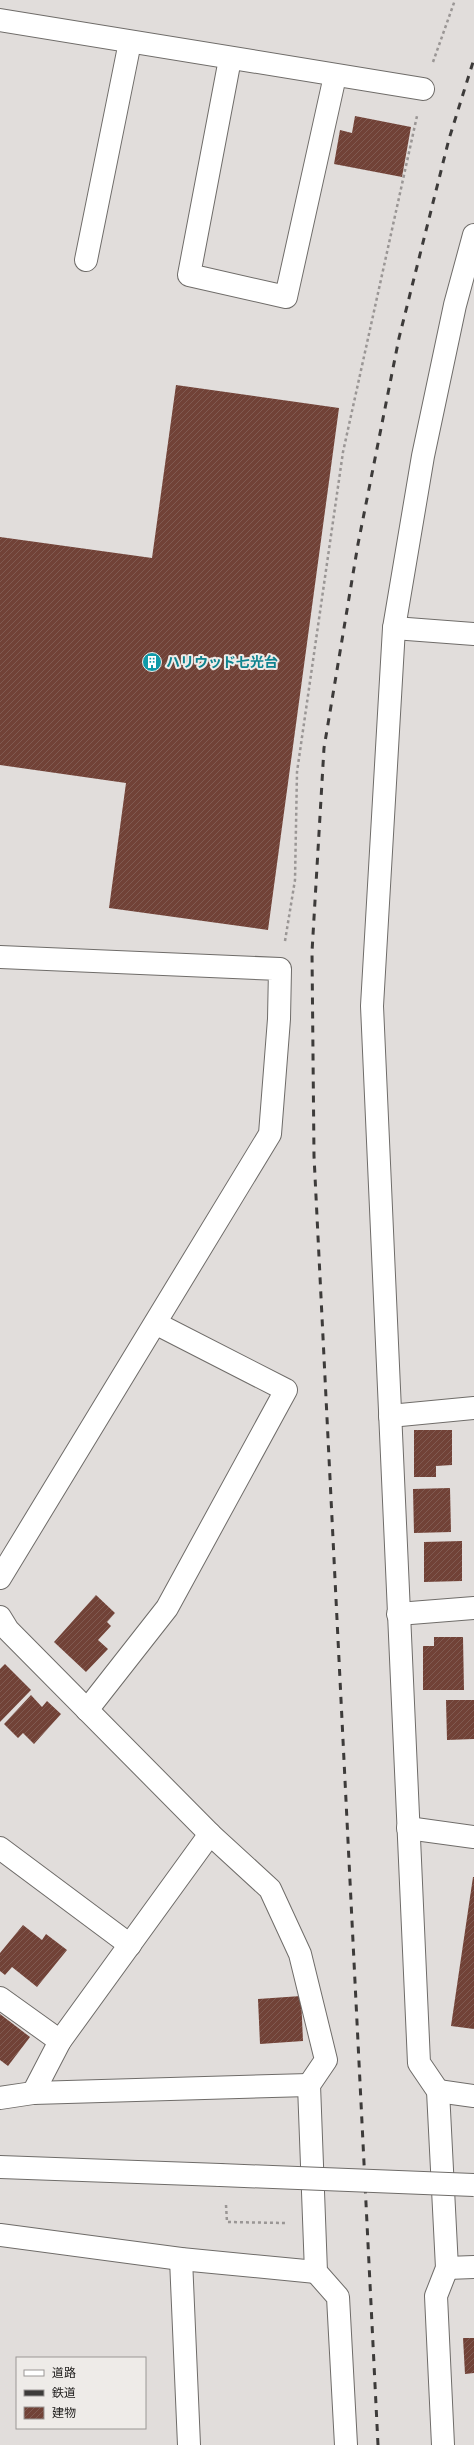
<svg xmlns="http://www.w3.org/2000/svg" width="474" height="2445" font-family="Mulish,'Noto Sans JP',sans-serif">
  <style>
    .building { fill: url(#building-hatch) }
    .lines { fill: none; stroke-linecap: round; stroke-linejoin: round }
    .minor-casing { stroke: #6f6c69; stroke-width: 24 }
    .path { stroke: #9a9695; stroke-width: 2.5; stroke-dasharray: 3 3; stroke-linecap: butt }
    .minor { stroke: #fff; stroke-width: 22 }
    .rail { stroke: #3d3b3a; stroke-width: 3; stroke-dasharray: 7 7; stroke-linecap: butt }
    .minor-bridge-casing { stroke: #6f6c69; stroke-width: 24; stroke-linecap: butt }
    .minor-bridge { stroke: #fff; stroke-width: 22 }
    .labels { text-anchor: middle; stroke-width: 4; stroke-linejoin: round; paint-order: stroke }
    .culture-label { font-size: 14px; font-weight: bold; fill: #0d838f; stroke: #eeebe8; text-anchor: start }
  </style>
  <defs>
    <pattern id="building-hatch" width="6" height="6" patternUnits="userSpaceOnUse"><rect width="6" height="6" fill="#714237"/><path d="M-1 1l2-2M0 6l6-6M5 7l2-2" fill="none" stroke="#805a51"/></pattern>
  </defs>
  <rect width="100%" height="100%" fill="#e1dddb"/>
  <g class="building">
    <path d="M 355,116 L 411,127 L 402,177 L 334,164 L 340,130 L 352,133 Z"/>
    <path d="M 176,385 L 339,408 L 268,930 L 109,908 L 126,783 L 0,765 L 0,537 L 152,558 Z"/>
    <path d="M 414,1430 L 452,1430 L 452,1465 L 436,1466 L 436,1477 L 414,1477 Z"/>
    <path d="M 450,1488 L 451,1532 L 414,1533 L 413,1489 Z"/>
    <path d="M 462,1541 L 462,1581 L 424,1582 L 424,1542 Z"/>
    <path d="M 96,1595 L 115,1613 L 107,1622 L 111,1626 L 98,1640 L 108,1649 L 86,1672 L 54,1642 Z"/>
    <path d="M 434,1637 L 463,1637 L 464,1690 L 423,1690 L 423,1646 L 434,1646 Z"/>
    <path d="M 5,1664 L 31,1690 L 0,1722 L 0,1669 Z"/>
    <path d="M 31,1695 L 42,1707 L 47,1701 L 61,1714 L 34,1744 L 23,1733 L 18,1738 L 4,1724 Z"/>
    <path d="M 446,1700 L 474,1700 L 474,1739 L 447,1740 Z"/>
    <path d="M 473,1877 L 474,1877 L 474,2029 L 451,2026 Z"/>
    <path d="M 23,1925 L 42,1940 L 46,1934 L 67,1950 L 37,1987 L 12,1967 L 5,1975 L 0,1971 L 0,1953 Z"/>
    <path d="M 301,1996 L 303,2041 L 260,2044 L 258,1999 Z"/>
    <path d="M 0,2014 L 30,2037 L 8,2066 L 0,2060 Z"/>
    <path d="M 463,2338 L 474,2338 L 474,2373 L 465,2374 Z"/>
  </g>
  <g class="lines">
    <defs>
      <g id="minor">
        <path d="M 0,20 L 423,89"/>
        <path d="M 230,59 L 189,275 L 286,297 L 335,76"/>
        <path d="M 86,260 L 130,42"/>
        <path d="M 394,628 L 474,634"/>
        <path d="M 0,957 L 280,969 L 279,1019 L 270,1134 L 0,1578"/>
        <path d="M 390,1416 L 474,1408"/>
        <path d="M 398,1614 L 474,1608"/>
        <path d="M 0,1617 L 8,1630 L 210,1834 L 270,1889 L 300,1954 L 326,2060 L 309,2085 L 316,2272 L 338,2297 L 346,2445"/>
        <path d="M 87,1710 L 167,1608 L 286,1390 L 157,1324"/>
        <path d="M 408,1828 L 474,1837"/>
        <path d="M 0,1848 L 130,1945"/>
        <path d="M 0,1998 L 60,2041"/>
        <path d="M 438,2091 L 474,2096"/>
        <path d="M 33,2093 L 60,2041 L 210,1834"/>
        <path d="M 0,2098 L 33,2093 L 309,2085"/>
        <path d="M 0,2167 L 220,2175"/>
        <path d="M 0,2235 L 181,2259 L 316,2272"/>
        <path d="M 181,2259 L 189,2445"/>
        <path d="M 447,2268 L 474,2267"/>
        <path d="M 443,2445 L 436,2296 L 447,2268 L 438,2091 L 419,2063 L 372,1006 L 394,628 L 423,456 L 455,305 L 474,235"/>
      </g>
    </defs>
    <use href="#minor" class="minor-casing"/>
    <g class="path">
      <path d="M 433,62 L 455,0"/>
      <path d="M 285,941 L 295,880 L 297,772 L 343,452 L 417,116"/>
      <path d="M 226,2205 L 227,2222 L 285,2223"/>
    </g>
    <use href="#minor" class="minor"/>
    <path class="rail" d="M 378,2445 L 314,1156 L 312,952 L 324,748 L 358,544 L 399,338 L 449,139 L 474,59"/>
    <defs>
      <path id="minor-bridge" d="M 220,2175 L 474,2185"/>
    </defs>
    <use href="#minor-bridge" class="minor-bridge-casing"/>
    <use href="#minor-bridge" class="minor-bridge"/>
  </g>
  <defs>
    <symbol id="building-disc" viewBox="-11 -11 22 22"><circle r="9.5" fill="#0f9aa8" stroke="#eeebe8"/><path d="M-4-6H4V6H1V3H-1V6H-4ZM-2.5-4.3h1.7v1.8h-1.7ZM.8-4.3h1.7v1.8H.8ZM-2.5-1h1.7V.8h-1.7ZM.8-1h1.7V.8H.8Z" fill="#fff"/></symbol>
  </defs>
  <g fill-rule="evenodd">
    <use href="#building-disc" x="141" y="651" width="22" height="22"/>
  </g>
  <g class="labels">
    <g class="culture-label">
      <text x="166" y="667">ハリウッド七光台</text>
    </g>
  </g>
  <rect x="16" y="2357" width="130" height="72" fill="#eeebe8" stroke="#9b9896"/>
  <rect x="24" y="2370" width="20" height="6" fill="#ffffff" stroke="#9b9896"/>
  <text x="52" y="2377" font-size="12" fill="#1e1c1b">道路</text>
  <rect x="24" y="2390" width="20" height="6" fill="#3d3b3a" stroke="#9b9896"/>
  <text x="52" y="2397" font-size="12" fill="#1e1c1b">鉄道</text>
  <rect x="24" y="2407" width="20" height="12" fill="url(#building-hatch)" stroke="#9b9896"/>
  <text x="52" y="2417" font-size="12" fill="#1e1c1b">建物</text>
</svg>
